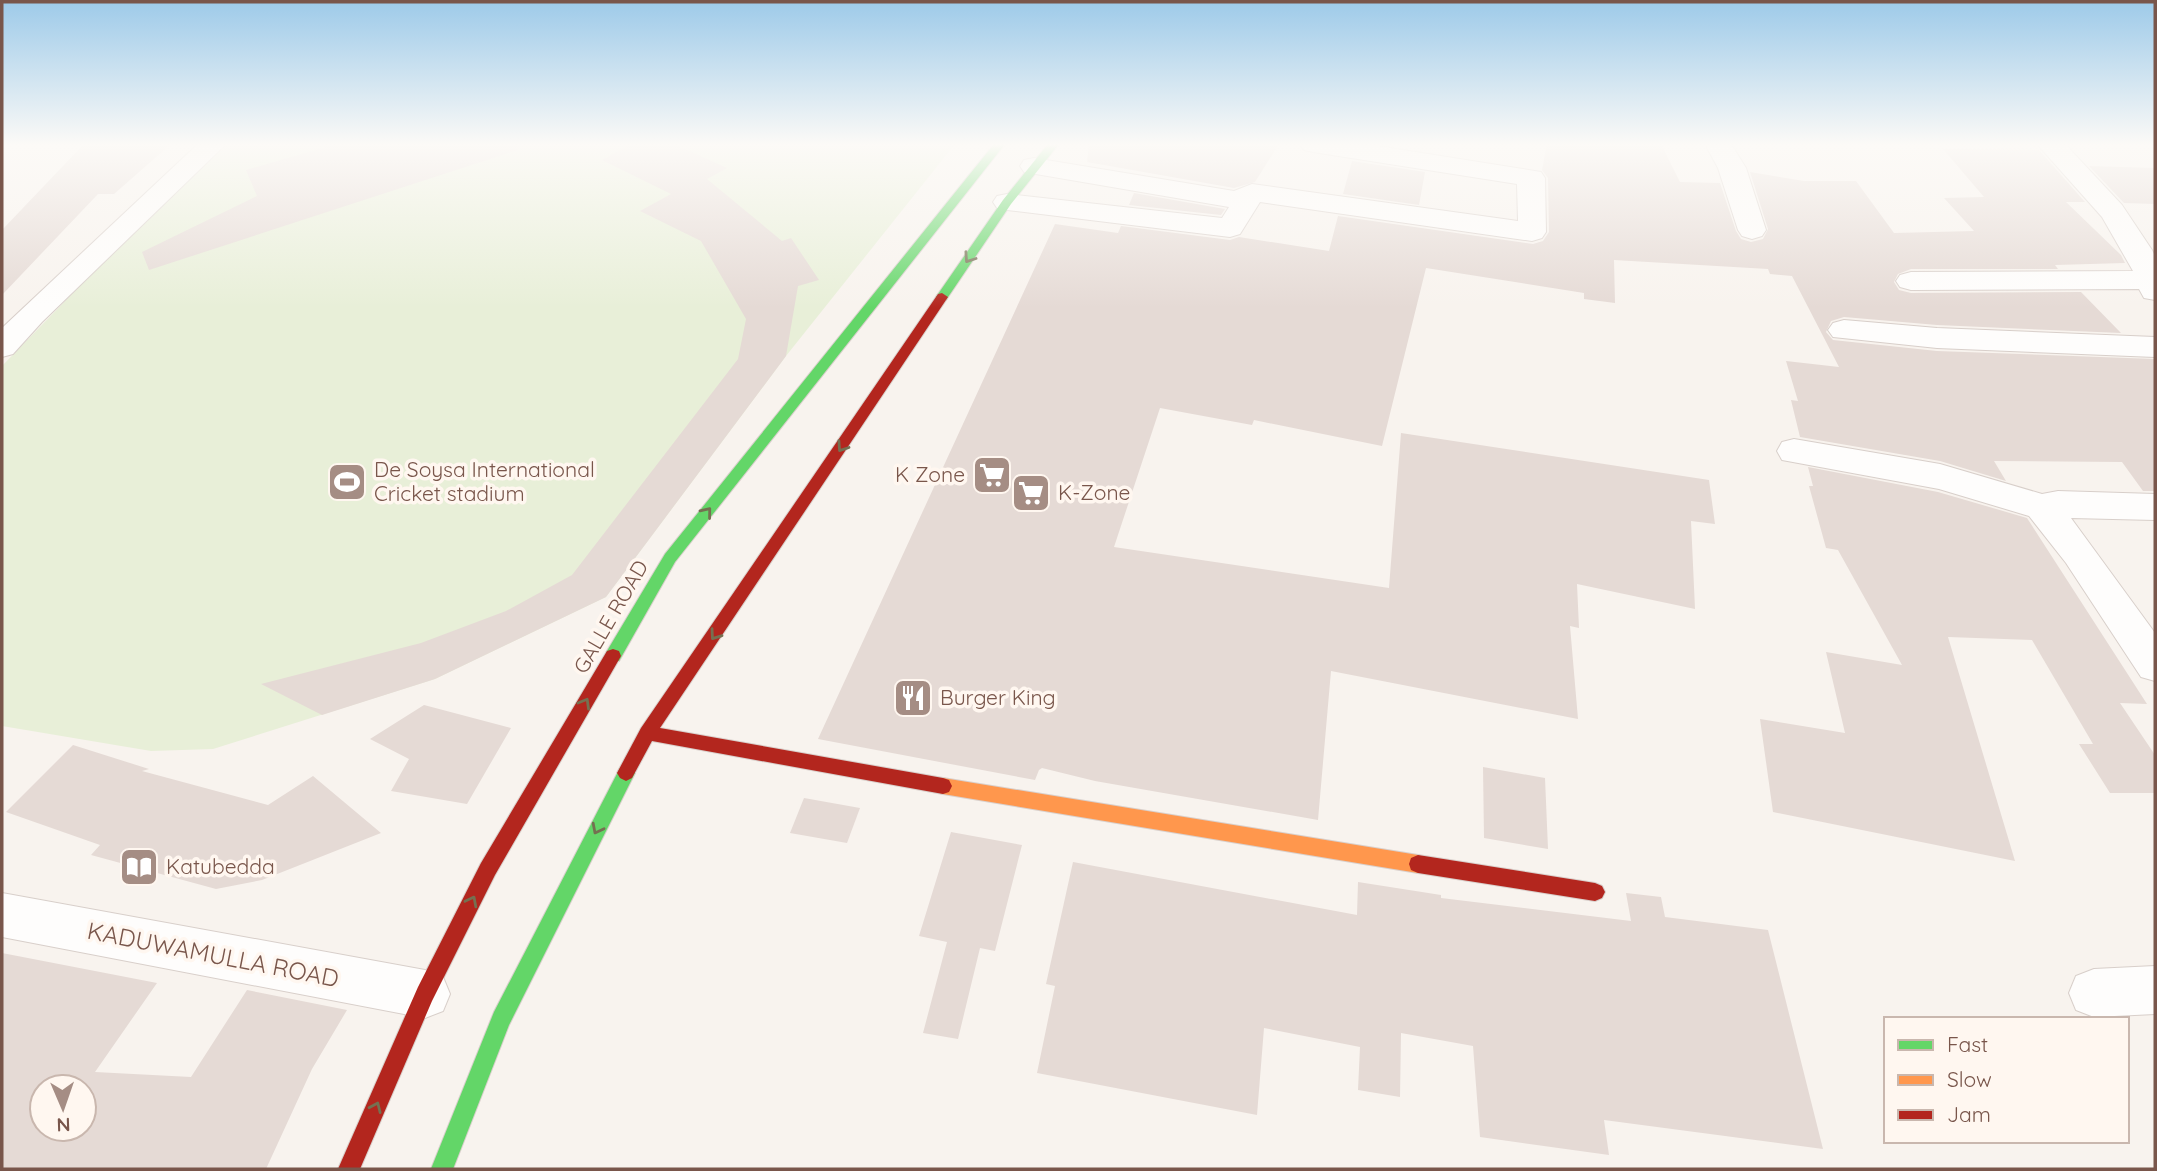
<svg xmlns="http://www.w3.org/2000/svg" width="2157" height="1171" font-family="Quicksand,sans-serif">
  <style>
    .green { fill: #e8efd8 }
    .building { fill: #e5dad5; fill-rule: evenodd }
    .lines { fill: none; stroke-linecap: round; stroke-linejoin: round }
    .street-casing { stroke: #d8cfca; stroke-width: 2 }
    .fast-casing { stroke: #d9d0cc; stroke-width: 2 }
    .slow-casing { stroke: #d9d0cc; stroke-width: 2 }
    .jam-casing { stroke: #d9d0cc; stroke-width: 2 }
    .street { fill: #fefdfc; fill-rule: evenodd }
    .fast { fill: #63d668; fill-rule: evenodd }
    .slow { fill: #ff974d; fill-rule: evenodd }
    .jam { fill: #b3261e; fill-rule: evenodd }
    .oneway { stroke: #757051 }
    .labels { text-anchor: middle; stroke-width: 7; stroke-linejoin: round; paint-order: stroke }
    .poi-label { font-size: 21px; fill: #79564b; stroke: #fff7f0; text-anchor: start }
    .street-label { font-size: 21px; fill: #79564b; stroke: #fff7f0 }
    .near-street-label { font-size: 24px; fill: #79564b; stroke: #fff7f0 }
  </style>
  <rect width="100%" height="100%" fill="#f8f3ee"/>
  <path class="green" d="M 222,144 L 955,144 L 786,356 L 606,597 L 435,679 L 213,749 L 151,751 L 2,726 L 2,366 L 212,150 Z"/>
  <g class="building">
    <path d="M 84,144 L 171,144 L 114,194 L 98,194 L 2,295 L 2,230 Z"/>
    <path d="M 336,144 L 517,144 L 518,150 L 149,270 L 142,252 L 257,196 L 246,170 Z"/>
    <path d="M 631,144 L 674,144 L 727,168 L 707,179 L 782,241 L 791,238 L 819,280 L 798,286 L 786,356 L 606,597 L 435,679 L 322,715 L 261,684 L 421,643 L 506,611 L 572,575 L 738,359 L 746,319 L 701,241 L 640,211 L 671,194 L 602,160 Z"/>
    <path d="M 1089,144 L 1279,144 L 1255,182 L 1234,188 L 1087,162 Z"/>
    <path d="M 1547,144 L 1661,144 L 1680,182 L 1720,183 L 1736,231 L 1741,239 L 1751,242 L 1763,239 L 1768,229 L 1750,172 L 1804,181 L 1856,181 L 1894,233 L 1974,231 L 1944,198 L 1984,197 L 1943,149 L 2039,150 L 2085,202 L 2066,202 L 2121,255 L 2125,263 L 2055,265 L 2058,269 L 1911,269 L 1898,274 L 1894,282 L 1899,290 L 1911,293 L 2081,292 L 2121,333 L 1937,325 L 1844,317 L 1831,321 L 1826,332 L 1833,340 L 1937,351 L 2155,359 L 2155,491 L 2143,491 L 2122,462 L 1994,461 L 2006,481 L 1940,461 L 1800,437 L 1791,400 L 1798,401 L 1786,361 L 1839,367 L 1792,276 L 1770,274 L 1768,269 L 1614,260 L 1615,303 L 1584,299 L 1584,293 L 1426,268 L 1382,446 L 1254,420 L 1252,425 L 1160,408 L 1114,547 L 1389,588 L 1401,433 L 1709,480 L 1715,524 L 1691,521 L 1695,609 L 1577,584 L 1579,628 L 1570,626 L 1578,719 L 1331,671 L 1318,820 L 1095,781 L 1042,768 L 1039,770 L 1035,780 L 818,739 L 1055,224 L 1118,233 L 1121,226 L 1230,240 L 1239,237 L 1329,251 L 1338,216 L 1533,244 L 1543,241 L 1549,232 L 1548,178 L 1542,170 Z"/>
    <path d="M 1352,161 L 1425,172 L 1419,205 L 1343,194 Z"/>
    <path d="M 2089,166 L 2155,168 L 2155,204 L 2124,203 Z"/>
    <path d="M 1134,193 L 1225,209 L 1221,215 L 1129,205 Z"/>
    <path d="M 1808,467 L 1938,492 L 2027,518 L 2147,704 L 2120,703 L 2155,755 L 2155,793 L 2110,793 L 2079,744 L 2093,744 L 2032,640 L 1948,637 L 2015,861 L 1773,812 L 1760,719 L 1845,733 L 1826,652 L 1902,665 L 1838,550 L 1826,548 L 1809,486 L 1813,486 Z"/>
    <path d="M 424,705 L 511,728 L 467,804 L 391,791 L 409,759 L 370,739 Z"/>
    <path d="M 73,745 L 149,769 L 142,771 L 268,805 L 313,776 L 381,833 L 262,880 L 216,889 L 91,855 L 100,845 L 6,812 Z"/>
    <path d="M 1483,767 L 1545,778 L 1548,849 L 1484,838 Z"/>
    <path d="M 804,798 L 860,808 L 847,843 L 790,833 Z"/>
    <path d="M 951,832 L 1022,845 L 995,951 L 980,948 L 958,1039 L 923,1033 L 947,942 L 919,936 Z"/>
    <path d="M 1073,862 L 1357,915 L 1358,882 L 1441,895 L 1441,898 L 1631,921 L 1626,893 L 1661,897 L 1665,917 L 1768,930 L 1823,1149 L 1604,1120 L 1609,1155 L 1480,1137 L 1473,1046 L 1401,1033 L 1400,1097 L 1358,1090 L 1360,1047 L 1264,1028 L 1257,1115 L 1037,1073 L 1055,986 L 1046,984 Z"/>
    <path d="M 2,953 L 157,983 L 95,1072 L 191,1077 L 247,990 L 347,1010 L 312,1069 L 266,1169 L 2,1169 ZM 42,1087 L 84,1087 L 84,1129 L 42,1129 Z"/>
  </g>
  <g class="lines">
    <defs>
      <g id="street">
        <path d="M 198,144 L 226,144 L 42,322 L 13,354 L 2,357 L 2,328 Z"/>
        <path d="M 1300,144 L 1365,144 L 1541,172 L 1545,178 L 1546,232 L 1542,238 L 1532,241 L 1260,202 L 1240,234 L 1230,237 L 1007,210 L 997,208 L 993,202 L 997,196 L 1007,194 L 1222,218 L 1229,207 L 1024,172 L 1020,166 L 1024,160 L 1034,158 L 1234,191 L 1252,184 L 1518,221 L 1517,184 L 1313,152 L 1304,150 Z"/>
        <path d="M 1705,144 L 1731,144 L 1746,168 L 1766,230 L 1762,236 L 1752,239 L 1742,236 L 1738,230 L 1718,168 Z"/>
        <path d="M 2037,144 L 2065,144 L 2122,205 L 2152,250 L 2155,256 L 2155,300 L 2144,298 L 2139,289 L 1911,290 L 1900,287 L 1896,281 L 1900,275 L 1911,272 L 2133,271 L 2102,217 Z"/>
        <path d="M 1844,320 L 1937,328 L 2155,337 L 2155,357 L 1937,348 L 1833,337 L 1828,330 L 1833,323 Z"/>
        <path d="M 1794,439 L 1940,464 L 2042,494 L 2058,491 L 2155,494 L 2155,520 L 2071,518 L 2155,633 L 2155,681 L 2141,677 L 2066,563 L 2029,516 L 1939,489 L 1782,460 L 1777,451 L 1782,442 Z"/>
        <path d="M 2,893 L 425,970 L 443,977 L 450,994 L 443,1011 L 425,1018 L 2,937 Z"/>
        <path d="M 2155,966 L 2155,1014 L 2094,1017 L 2076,1010 L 2069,993 L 2076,976 L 2094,969 Z"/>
      </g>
      <g id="fast">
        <path d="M 994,144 L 1005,144 L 675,562 L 619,661 L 607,661 L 605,656 L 607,651 L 665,554 Z"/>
        <path d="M 1048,144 L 1059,144 L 1011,204 L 946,300 L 938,300 L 936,297 L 1003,200 Z"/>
        <path d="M 626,765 L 632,768 L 635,773 L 509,1025 L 453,1169 L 431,1169 L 494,1012 L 620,768 Z"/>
      </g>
      <path id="slow" d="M 943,778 L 1418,855 L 1425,858 L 1427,864 L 1425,870 L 1418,873 L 943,794 L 937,792 L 934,786 L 937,780 Z"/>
      <g id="jam">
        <path d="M 942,293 L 948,297 L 660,728 L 943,778 L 949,780 L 952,786 L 949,792 L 943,794 L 652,741 L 632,778 L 626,781 L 620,778 L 617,773 L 641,728 L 938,294 Z"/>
        <path d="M 613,649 L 619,651 L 621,656 L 495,875 L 432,1001 L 360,1169 L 338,1169 L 418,987 L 481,863 L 607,651 Z"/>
        <path d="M 1418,855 L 1595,883 L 1602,886 L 1605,892 L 1602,898 L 1595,901 L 1418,873 L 1411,870 L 1409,864 L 1411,858 Z"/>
      </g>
    </defs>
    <use href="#street" class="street-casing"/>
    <use href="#fast" class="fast-casing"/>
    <use href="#slow" class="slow-casing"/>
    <use href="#jam" class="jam-casing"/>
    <use href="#street" class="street"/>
    <use href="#fast" class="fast"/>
    <use href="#slow" class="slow"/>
    <use href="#jam" class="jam"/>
  </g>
  <defs><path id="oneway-chevron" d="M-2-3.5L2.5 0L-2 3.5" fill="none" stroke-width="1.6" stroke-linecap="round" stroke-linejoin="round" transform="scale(1.75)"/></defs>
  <g class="oneway">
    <use href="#oneway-chevron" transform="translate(969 258) rotate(124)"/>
    <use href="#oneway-chevron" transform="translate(842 447) rotate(124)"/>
    <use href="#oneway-chevron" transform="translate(707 512) rotate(-51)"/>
    <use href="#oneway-chevron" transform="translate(715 635) rotate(125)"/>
    <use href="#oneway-chevron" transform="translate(585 703) rotate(-60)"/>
    <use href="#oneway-chevron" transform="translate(597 829) rotate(117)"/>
    <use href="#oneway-chevron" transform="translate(472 901) rotate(-63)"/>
    <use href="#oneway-chevron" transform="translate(376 1107) rotate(-66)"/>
  </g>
  <linearGradient id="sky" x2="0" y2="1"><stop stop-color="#9dcae9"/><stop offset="0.47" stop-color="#fcfaf7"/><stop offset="1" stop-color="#fcfaf7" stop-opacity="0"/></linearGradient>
  <rect width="2157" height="308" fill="url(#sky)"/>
  <defs>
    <symbol id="supermarket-square" viewBox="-11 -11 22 22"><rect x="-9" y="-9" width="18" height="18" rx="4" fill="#a58d84" stroke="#fff7f0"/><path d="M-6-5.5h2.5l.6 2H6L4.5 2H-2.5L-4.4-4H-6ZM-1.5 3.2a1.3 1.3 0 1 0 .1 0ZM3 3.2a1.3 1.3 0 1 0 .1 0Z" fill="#fff"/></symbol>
    <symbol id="stadium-square" viewBox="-11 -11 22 22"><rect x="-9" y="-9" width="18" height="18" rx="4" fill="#a58d84" stroke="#fff7f0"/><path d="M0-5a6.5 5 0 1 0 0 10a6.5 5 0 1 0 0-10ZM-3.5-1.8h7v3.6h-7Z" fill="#fff"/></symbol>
    <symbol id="restaurant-square" viewBox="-11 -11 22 22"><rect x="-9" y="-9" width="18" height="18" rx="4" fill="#a58d84" stroke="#fff7f0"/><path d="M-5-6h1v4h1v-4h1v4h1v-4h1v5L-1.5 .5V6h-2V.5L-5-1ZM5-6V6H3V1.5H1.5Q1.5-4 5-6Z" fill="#fff"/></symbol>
    <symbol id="library-square" viewBox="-11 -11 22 22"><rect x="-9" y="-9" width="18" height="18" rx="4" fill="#a58d84" stroke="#fff7f0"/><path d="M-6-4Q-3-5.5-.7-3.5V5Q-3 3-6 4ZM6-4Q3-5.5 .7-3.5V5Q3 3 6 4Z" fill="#fff"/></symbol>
  </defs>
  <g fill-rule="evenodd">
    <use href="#supermarket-square" x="970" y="453" width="44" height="44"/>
    <use href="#stadium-square" x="325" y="460" width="44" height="44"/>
    <use href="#supermarket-square" x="1009" y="471" width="44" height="44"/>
    <use href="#restaurant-square" x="891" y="676" width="44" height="44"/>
    <use href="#library-square" x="117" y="845" width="44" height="44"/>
  </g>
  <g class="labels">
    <g class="poi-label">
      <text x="374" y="477">De Soysa International<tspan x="374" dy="24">Cricket stadium</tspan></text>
      <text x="965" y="482" text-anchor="end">K Zone</text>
      <text x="1058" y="500">K-Zone</text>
      <text x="940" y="705">Burger King</text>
      <text x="166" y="874">Katubedda</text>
    </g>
    <g class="street-label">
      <text transform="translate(611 617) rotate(-60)" y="7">GALLE ROAD</text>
    </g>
    <g class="near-street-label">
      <text transform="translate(213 955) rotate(11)" y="8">KADUWAMULLA ROAD</text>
    </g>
  </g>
  <rect width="2157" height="1171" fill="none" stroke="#79564b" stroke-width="7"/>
  <rect x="1884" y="1017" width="245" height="126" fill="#fff7f0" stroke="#c9b7ae" stroke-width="2"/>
  <rect x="1898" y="1040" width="35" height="10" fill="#63d668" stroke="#c9b7ae" stroke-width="2"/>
  <text x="1947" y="1052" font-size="21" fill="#79564b">Fast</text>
  <rect x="1898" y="1075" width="35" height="10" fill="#ff974d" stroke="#c9b7ae" stroke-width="2"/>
  <text x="1947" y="1087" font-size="21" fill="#79564b">Slow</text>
  <rect x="1898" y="1110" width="35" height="10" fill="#b3261e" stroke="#c9b7ae" stroke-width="2"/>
  <text x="1947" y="1122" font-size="21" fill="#79564b">Jam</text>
  <g transform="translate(63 1108) rotate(178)"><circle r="33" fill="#fff7f0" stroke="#c9b7ae" stroke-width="2"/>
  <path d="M0-5L12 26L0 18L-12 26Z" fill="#a58d84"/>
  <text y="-10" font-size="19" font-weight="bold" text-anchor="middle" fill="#79564b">N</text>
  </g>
</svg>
